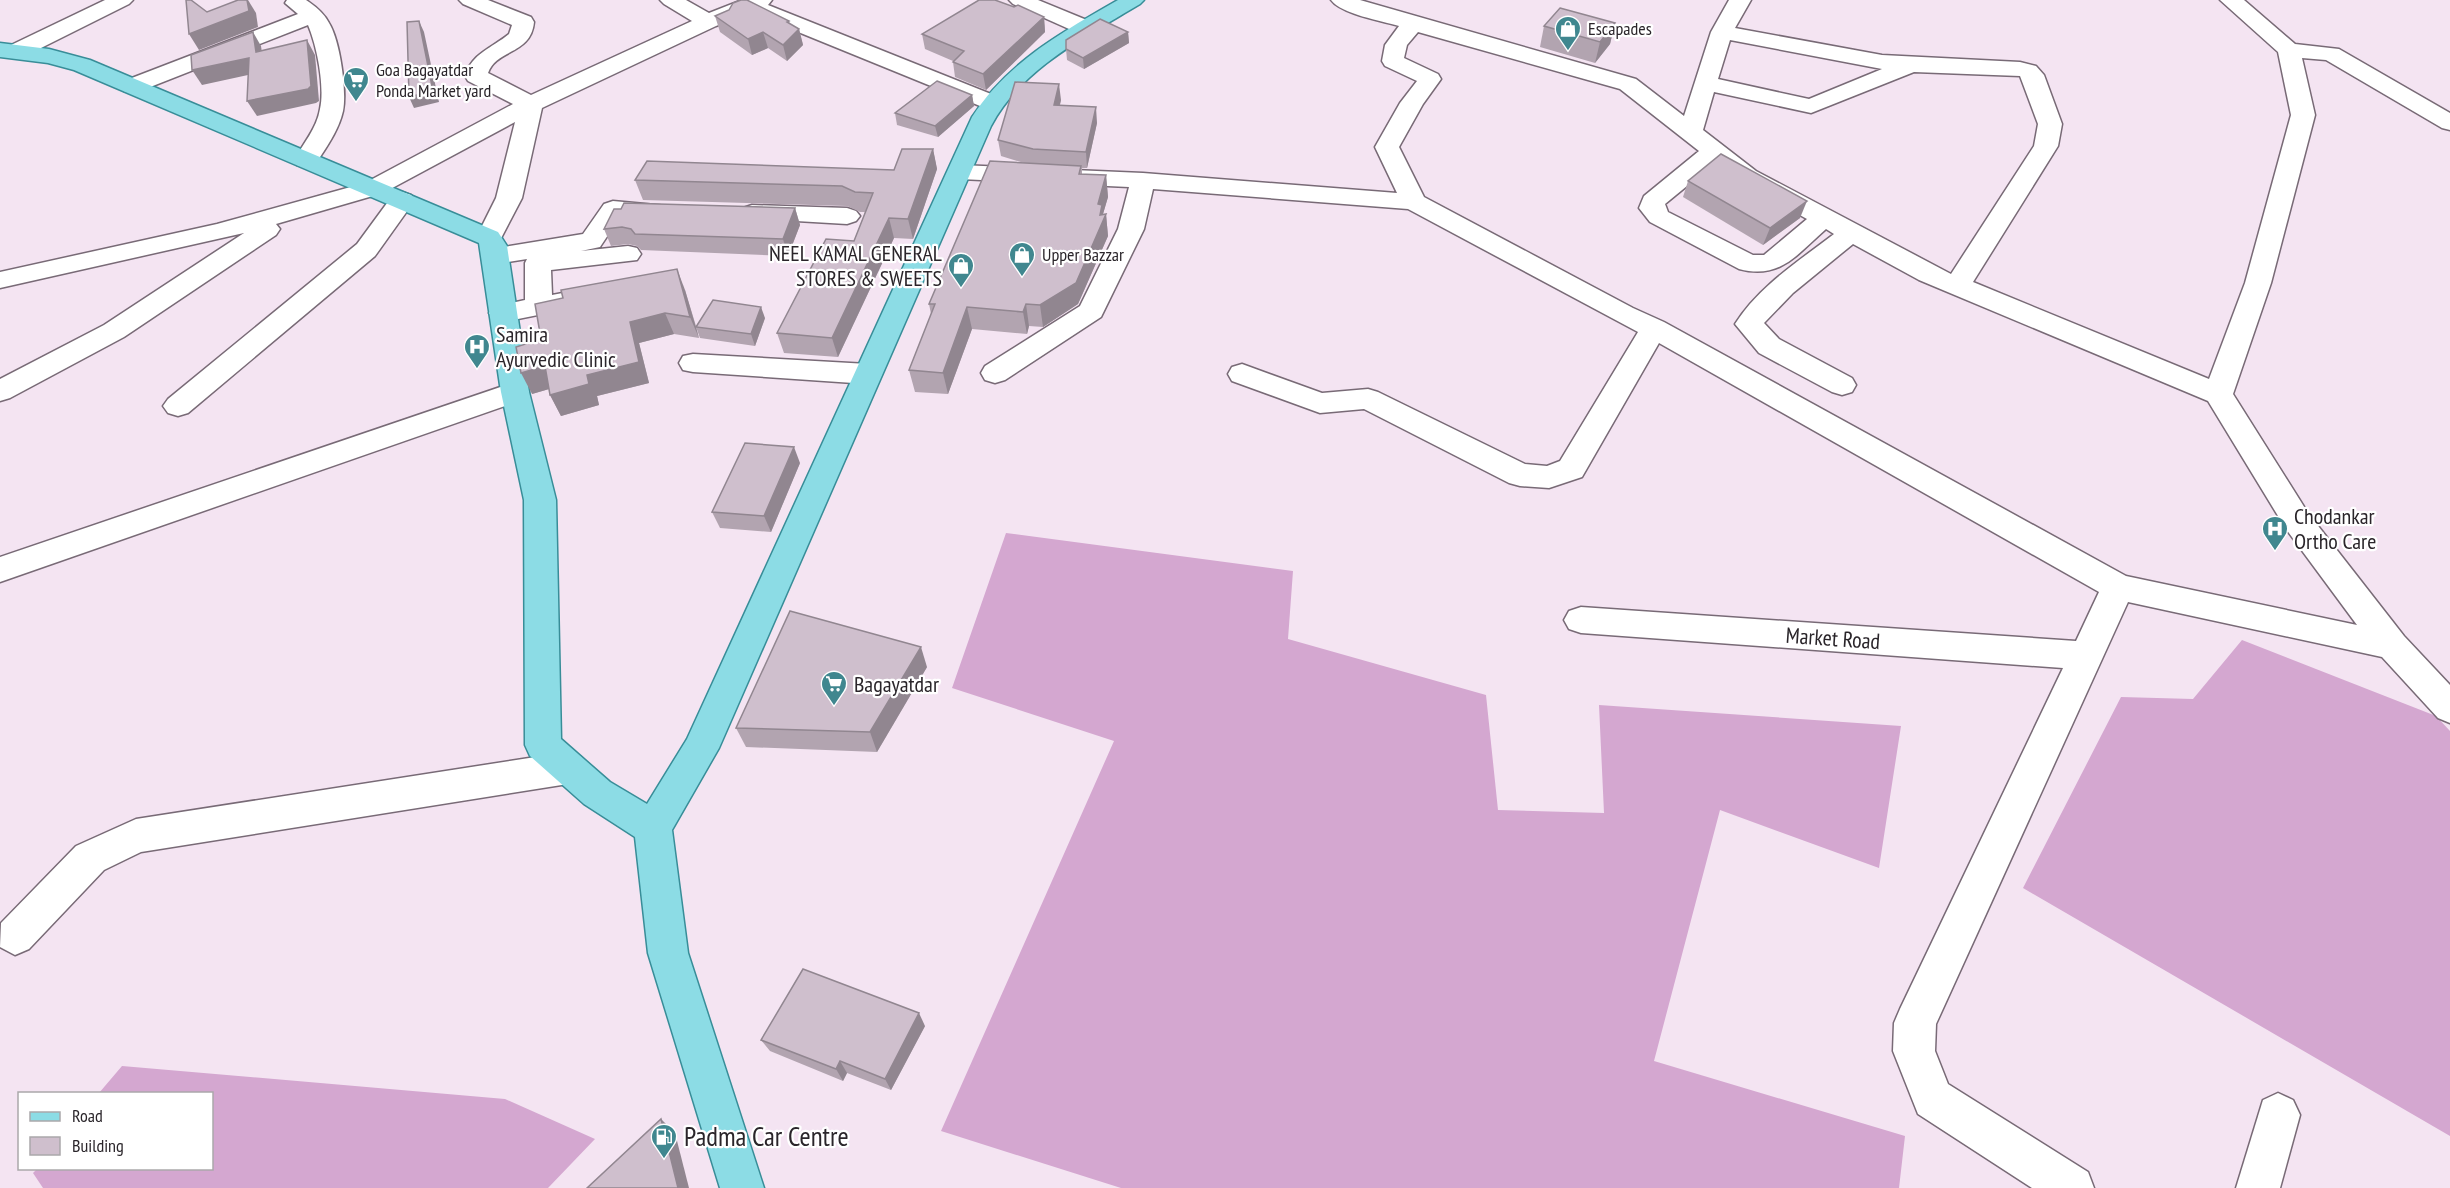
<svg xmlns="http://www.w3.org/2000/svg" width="2450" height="1188" font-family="'PT Sans Narrow',sans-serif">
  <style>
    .forest { fill: #d4a7d0 }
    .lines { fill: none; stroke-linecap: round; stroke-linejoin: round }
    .minor-casing { stroke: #786a76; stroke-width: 3 }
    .major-casing { stroke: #388d98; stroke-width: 3 }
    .minor { fill: #fff; fill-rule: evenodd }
    .major { fill: #8cdce5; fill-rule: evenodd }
    .wall { fill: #b2a4b0 }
    .shaded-wall { fill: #918690 }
    .building { fill: #cfbfcd; stroke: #918690; stroke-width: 1.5 }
    .labels { text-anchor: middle; stroke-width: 4.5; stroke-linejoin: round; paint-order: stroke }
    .far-poi-label { font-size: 18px; fill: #2a252a; stroke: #fff; text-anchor: start }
    .poi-label { font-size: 22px; fill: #2a252a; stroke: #fff; text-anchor: start }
    .street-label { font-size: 22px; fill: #2a252a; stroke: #fff }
    .near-poi-label { font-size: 27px; fill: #2a252a; stroke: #fff; text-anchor: start }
  </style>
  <rect width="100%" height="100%" fill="#f4e4f2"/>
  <g class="forest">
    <path d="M 1006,533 L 1293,571 L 1288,639 L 1486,695 L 1498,810 L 1604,813 L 1599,705 L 1901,726 L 1879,868 L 1720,810 L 1654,1061 L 1905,1136 L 1899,1188 L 1121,1188 L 941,1131 L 1114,741 L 952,688 Z"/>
    <path d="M 2242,640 L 2436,716 L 2450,731 L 2450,1136 L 2023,888 L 2121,697 L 2193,699 Z"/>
    <path d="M 122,1066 L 505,1099 L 595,1139 L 548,1188 L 43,1188 L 33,1173 L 37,1169 L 212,1168 L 212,1094 L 99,1093 Z"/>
  </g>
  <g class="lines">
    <defs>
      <g id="minor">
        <path d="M 105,0 L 133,0 L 129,4 L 25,56 L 17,58 L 9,56 L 6,51 L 9,46 Z"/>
        <path d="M 287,0 L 306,0 C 315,6 324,13 329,23 C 340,41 347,91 343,111 C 339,130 325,149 315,165 L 306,167 L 297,165 L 294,160 C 303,144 317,128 320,109 C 325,87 317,46 308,25 L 140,91 L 132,93 L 124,91 L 121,86 L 124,81 L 298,14 L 285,3 Z"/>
        <path d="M 459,0 L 488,0 L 531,17 L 534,22 C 531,55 496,49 488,73 L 531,95 L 692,21 L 664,4 L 660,0 L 686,0 L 709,13 L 742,0 L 772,0 L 768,5 L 1001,98 L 1005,103 L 1001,108 L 993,110 L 985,108 L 749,12 L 716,26 L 542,108 L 522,198 L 498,244 L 489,246 L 480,244 L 476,238 L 496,198 L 515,122 L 383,193 L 276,224 L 280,229 L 276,235 L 124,337 L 10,398 L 0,401 L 0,379 L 104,325 L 244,233 L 0,288 L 0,272 L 217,224 L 365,183 L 513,104 L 468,81 L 465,76 C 472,53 492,48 509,34 L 512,25 L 463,4 Z"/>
        <path d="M 1009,0 L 1038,0 L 1094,23 L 1097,28 L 1094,33 L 1086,35 L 1078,33 L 1013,4 Z"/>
        <path d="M 1331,0 L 1360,0 L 1636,79 L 1684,116 L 1711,32 L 1729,0 L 1751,0 L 1735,28 L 1882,55 L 2020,62 L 2036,66 L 2044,75 L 2062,124 L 2058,146 L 1973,282 L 2209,379 L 2245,283 L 2291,115 L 2278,52 L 2220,0 L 2244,0 L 2295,44 L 2339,49 L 2450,113 L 2450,130 L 2442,128 L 2326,60 L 2302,58 L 2315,115 L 2271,283 L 2233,394 L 2308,513 L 2404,636 L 2450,685 L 2450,723 L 2438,718 L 2382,657 L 2128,602 L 1936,1024 L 1935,1051 L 1948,1084 L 2088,1172 L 2094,1188 L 2032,1188 L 1918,1114 L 1893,1051 L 1894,1023 L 1900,1009 L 2063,668 L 1581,633 L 1569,629 L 1564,620 L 1569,611 L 1581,607 L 2076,641 L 2099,592 L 1659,343 L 1582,477 L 1549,488 L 1520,486 L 1509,483 L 1364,409 L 1320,413 L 1232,381 L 1228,374 L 1232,367 L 1242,364 L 1322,393 L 1368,389 L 1378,392 L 1525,464 L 1547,466 L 1560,461 L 1638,332 L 1408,209 L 1153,189 L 1144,229 L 1101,317 L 1005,380 L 995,383 L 985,380 L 981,373 L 985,366 L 1080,306 L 1118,229 L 1129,187 L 960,179 L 951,177 L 948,172 L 951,167 L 960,165 L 1143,173 L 1397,193 L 1375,147 L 1400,103 L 1417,81 L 1385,66 L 1382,61 L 1385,45 L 1399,26 C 1382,21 1341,14 1331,0 ZM 1418,32 L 1620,89 L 1699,151 L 1644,196 L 1639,208 L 1650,222 L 1739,269 C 1781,280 1797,254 1826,229 L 1834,234 C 1799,261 1759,286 1735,324 L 1759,353 L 1832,392 L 1842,395 L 1852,392 L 1856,385 L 1852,378 L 1779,339 L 1764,323 L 1793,293 L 1853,244 L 1919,280 L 2208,401 L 2286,529 L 2357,625 L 2126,576 L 1664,322 L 1633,308 L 1424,197 L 1399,147 L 1423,104 L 1441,79 L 1438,74 L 1404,58 L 1407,45 ZM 1730,40 L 1882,69 L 1809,99 L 1718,79 ZM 1914,72 L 2020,76 L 2038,124 L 2034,146 L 1951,274 L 1756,171 L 1703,130 L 1714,92 L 1811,113 ZM 1715,163 L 1738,181 L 1807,219 L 1764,255 L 1753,255 L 1668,212 L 1665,204 Z"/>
        <path d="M 402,192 L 411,195 L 415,200 L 375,256 L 188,413 L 178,416 L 168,413 L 163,406 L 168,399 L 357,244 L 393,195 Z"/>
        <path d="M 613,201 L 667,206 L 671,211 L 667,216 L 658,219 L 620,217 L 600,247 L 581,251 L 628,246 L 637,248 L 641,254 L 637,260 L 551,270 L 552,295 L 578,290 L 588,293 L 592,299 L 588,305 L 503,322 L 493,319 L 489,313 L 493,307 L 525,300 L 525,263 L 527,259 L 495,264 L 486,262 L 482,256 L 486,250 L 583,234 L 604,204 Z"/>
        <path d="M 752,205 L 847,208 L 856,211 L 860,216 L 856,221 L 847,224 L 743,218 L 739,213 L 743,208 Z"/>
        <path d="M 693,354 L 868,364 L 878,367 L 882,374 L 878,381 L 868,384 L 693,372 L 683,370 L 679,363 L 683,356 Z"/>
        <path d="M 515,382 L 525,385 L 529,392 L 525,399 L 0,582 L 0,557 Z"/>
        <path d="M 568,752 L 581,757 L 586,768 L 581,779 L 568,784 L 141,852 L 104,870 L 29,949 L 15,955 L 0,947 L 1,923 L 76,846 L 136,819 Z"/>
        <path d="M 2278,1093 L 2293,1100 L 2300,1115 L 2280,1188 L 2236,1188 L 2263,1100 Z"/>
      </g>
      <path id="major" d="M 1118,0 L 1144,0 L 1140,4 C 1085,37 1022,68 991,126 L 719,748 L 672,830 L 688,953 L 764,1188 L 720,1188 L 648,953 L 635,837 L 584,804 L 530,756 L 525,745 L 524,500 L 501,392 L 479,243 L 74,70 L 48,63 L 0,57 L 0,43 L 49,49 L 90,60 L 498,232 L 507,246 L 529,392 L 556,500 L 561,739 L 610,782 L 647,804 L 687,739 L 972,117 C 1008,62 1062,32 1118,0 Z"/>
    </defs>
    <use href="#minor" class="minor-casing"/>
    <use href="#major" class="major-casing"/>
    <use href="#minor" class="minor"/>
    <use href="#major" class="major"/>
  </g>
  <g class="wall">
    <path d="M 1014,7 L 1044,17 L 1045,32 L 986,90 L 955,77 L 953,62 L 953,61 L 925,49 L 922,34 Z"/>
    <path d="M 715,16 L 789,24 L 799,29 L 803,45 L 787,61 L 768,48 L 752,55 L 720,32 Z"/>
    <path d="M 1615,23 L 1610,44 L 1595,63 L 1540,47 L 1544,26 Z"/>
    <path d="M 1128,32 L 1129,43 L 1084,69 L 1067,60 L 1066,49 Z"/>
    <path d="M 972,95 L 974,106 L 938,137 L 897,125 L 895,113 Z"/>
    <path d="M 1061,100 L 1060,105 L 1097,123 L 1087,168 L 1082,168 L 1082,174 L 1106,175 L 1108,197 L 1103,214 L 1106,214 L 1108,236 L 1078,304 L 1043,327 L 1029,326 L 1027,334 L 972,329 L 948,394 L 915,392 L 909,370 L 931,314 L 929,304 L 1024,163 L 1001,156 L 998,140 Z"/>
    <path d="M 933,149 L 937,169 L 913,239 L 894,238 L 838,357 L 784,353 L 777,333 L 854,241 L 865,212 L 860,212 L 847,206 L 643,200 L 635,180 L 894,170 Z"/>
    <path d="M 1688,181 L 1800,218 L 1763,245 L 1683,197 Z"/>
    <path d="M 795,208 L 800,225 L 788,256 L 641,250 L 637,246 L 628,244 L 611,246 L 604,229 Z"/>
    <path d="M 685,290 L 696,326 L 765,318 L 755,346 L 700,338 L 696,327 L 699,338 L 674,334 L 639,343 L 649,383 L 597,396 L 599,405 L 561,416 L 550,395 L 549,389 L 532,394 L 541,339 Z"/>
    <path d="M 800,463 L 771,532 L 720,528 L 712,512 Z"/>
    <path d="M 927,667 L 877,752 L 746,747 L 736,728 Z"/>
    <path d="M 925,1026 L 891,1090 L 847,1073 L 843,1081 L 770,1051 L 761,1040 Z"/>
  </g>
  <g class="shaded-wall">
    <path d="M 247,0 L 248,0 L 256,13 L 258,27 L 199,50 L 189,34 Z"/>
    <path d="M 1044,17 L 1045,32 L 986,90 L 983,74 Z"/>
    <path d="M 419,21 L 424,32 L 439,102 L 414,108 L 409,97 Z"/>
    <path d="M 789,21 L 792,35 L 799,29 L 803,45 L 787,61 L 783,45 L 787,22 Z"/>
    <path d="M 1615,23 L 1610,44 L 1595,63 L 1600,42 Z"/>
    <path d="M 253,32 L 261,46 L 264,67 L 256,52 Z"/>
    <path d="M 763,32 L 768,48 L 752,55 L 748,39 Z"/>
    <path d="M 1128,32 L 1129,43 L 1084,69 L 1083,58 Z"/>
    <path d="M 307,40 L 315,55 L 319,101 L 316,103 L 257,116 L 247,101 Z"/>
    <path d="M 249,58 L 257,73 L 202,85 L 192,70 Z"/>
    <path d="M 1059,84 L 1061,100 L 1055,122 L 1054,105 Z"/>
    <path d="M 972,95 L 974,106 L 938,137 L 935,126 Z"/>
    <path d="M 1096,107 L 1097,123 L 1087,168 L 1086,152 Z"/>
    <path d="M 933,149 L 937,169 L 913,239 L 908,219 Z"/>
    <path d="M 1106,175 L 1108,197 L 1103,214 L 1104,220 L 1106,214 L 1108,236 L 1078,304 L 1043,327 L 1040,305 L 1098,204 Z"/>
    <path d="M 1807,201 L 1800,218 L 1763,245 L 1770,228 Z"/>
    <path d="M 795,208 L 800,225 L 788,256 L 783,239 Z"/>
    <path d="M 889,218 L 894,238 L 838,357 L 832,338 Z"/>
    <path d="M 677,269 L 685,290 L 699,338 L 690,317 Z"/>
    <path d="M 1026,304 L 1029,326 L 1027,334 L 1023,312 Z"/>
    <path d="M 761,307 L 765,318 L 755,346 L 751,334 Z"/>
    <path d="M 967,307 L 972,329 L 948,394 L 943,373 Z"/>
    <path d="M 665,313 L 674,334 L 639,343 L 649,383 L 597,396 L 599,405 L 561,416 L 550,395 L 630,322 Z"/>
    <path d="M 545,366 L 556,387 L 532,394 L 521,373 Z"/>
    <path d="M 794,447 L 800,463 L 771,532 L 764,516 Z"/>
    <path d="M 921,647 L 927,667 L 877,752 L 870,732 Z"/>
    <path d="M 919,1013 L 925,1026 L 891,1090 L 885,1079 Z"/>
    <path d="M 840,1061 L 847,1073 L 843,1081 L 836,1069 Z"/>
    <path d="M 661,1119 L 675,1133 L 689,1188 L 678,1188 Z"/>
  </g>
  <g class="building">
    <path d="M 186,0 L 191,0 L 207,12 L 238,0 L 247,0 L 249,11 L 189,34 Z"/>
    <path d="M 741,0 L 747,0 L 789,21 L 787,22 L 799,29 L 783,45 L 763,32 L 748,39 L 715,16 L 729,10 L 733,3 Z"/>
    <path d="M 979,0 L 995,0 L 1014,7 L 1018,5 L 1044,17 L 983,74 L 953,62 L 964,51 L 922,34 Z"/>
    <path d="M 1560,8 L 1615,23 L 1600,42 L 1544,26 Z"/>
    <path d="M 1100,19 L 1128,32 L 1083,58 L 1066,49 L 1066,40 Z"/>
    <path d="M 419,21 L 433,91 L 409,97 L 407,22 Z"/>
    <path d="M 253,32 L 256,52 L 307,40 L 311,86 L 308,89 L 247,101 L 249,58 L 192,70 L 191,55 Z"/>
    <path d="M 937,81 L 972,95 L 935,126 L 895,113 Z"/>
    <path d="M 1015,82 L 1059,84 L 1054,105 L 1096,107 L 1086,152 L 1033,149 L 998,140 Z"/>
    <path d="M 902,149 L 933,149 L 908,219 L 889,218 L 832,338 L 777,333 L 826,239 L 854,241 L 873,193 L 855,192 L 842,186 L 635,180 L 647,161 L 894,170 Z"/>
    <path d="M 1721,154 L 1807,201 L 1770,228 L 1688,181 Z"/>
    <path d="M 990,161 L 1081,166 L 1079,174 L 1106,175 L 1098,204 L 1102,205 L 1100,215 L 1106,214 L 1076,283 L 1040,305 L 1026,304 L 1023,312 L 967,307 L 943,373 L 909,370 L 935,304 L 929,304 Z"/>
    <path d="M 624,203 L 795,208 L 783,239 L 635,234 L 631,229 L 622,227 L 604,229 L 614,209 L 621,209 Z"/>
    <path d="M 677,269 L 690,317 L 665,313 L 630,322 L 639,362 L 587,375 L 589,384 L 550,395 L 545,366 L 521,373 L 516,347 L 541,339 L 535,304 L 563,298 L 561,290 Z"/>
    <path d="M 713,300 L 761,307 L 751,334 L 696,327 Z"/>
    <path d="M 745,443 L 794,447 L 764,516 L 712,512 Z"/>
    <path d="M 790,611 L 921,647 L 870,732 L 736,728 Z"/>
    <path d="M 803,969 L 919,1013 L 885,1079 L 840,1061 L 836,1069 L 761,1040 Z"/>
    <path d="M 661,1119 L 678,1188 L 587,1188 Z"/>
  </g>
  <defs>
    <symbol id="shop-pin" viewBox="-11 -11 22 30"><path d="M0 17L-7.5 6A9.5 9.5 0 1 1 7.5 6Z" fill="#40878f" stroke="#fff"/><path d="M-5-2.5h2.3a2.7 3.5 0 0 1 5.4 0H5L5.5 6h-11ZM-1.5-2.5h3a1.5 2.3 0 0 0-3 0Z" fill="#fff"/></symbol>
    <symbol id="supermarket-pin" viewBox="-11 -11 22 30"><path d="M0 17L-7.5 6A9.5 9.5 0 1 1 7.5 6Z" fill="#40878f" stroke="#fff"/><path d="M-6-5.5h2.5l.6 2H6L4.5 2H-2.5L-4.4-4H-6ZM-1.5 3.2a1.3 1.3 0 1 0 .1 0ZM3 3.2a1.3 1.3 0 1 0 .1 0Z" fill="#fff"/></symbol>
    <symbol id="hospital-pin" viewBox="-11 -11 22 30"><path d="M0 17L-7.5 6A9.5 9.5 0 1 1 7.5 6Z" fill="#40878f" stroke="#fff"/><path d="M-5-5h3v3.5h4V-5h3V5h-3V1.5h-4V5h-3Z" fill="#fff"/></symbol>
    <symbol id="fuel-pin" viewBox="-11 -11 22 30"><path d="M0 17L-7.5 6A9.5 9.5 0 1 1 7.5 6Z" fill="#40878f" stroke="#fff"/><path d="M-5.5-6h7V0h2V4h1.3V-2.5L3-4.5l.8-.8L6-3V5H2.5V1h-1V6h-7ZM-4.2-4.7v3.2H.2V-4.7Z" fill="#fff"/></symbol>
  </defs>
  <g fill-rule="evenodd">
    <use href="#shop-pin" x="1553" y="14" width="30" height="40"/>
    <use href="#supermarket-pin" x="341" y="65" width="30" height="40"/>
    <use href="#shop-pin" x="1007" y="240" width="30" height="40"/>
    <use href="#shop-pin" x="946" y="251" width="30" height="40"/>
    <use href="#hospital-pin" x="462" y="332" width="30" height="40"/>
    <use href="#hospital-pin" x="2260" y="514" width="30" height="40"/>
    <use href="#supermarket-pin" x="819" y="669" width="30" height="40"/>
    <use href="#fuel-pin" x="649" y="1122" width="30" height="40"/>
  </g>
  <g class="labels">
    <g class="far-poi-label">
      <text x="1588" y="35">Escapades</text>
      <text x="376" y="76">Goa Bagayatdar<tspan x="376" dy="21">Ponda Market yard</tspan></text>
      <text x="1042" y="261">Upper Bazzar</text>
    </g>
    <g class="poi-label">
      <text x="942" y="261" text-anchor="end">NEEL KAMAL GENERAL<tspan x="942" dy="25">STORES &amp; SWEETS</tspan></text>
      <text x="496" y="342">Samira<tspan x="496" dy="25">Ayurvedic Clinic</tspan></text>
      <text x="2294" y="524">Chodankar<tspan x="2294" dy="25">Ortho Care</tspan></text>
      <text x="854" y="692">Bagayatdar</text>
    </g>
    <g class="street-label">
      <text transform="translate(1833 638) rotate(4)" y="8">Market Road</text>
    </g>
    <g class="near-poi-label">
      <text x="684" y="1146">Padma Car Centre</text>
    </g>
  </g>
  <rect x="18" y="1092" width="195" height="78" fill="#ffffff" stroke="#aaa8aa" stroke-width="1.5"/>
  <rect x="30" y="1112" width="30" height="9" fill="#8cdce5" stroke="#aaa8aa" stroke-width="1.5"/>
  <text x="72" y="1122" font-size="18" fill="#2a252a">Road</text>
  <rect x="30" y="1137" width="30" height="18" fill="#cfbfcd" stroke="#aaa8aa" stroke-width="1.5"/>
  <text x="72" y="1152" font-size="18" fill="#2a252a">Building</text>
</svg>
